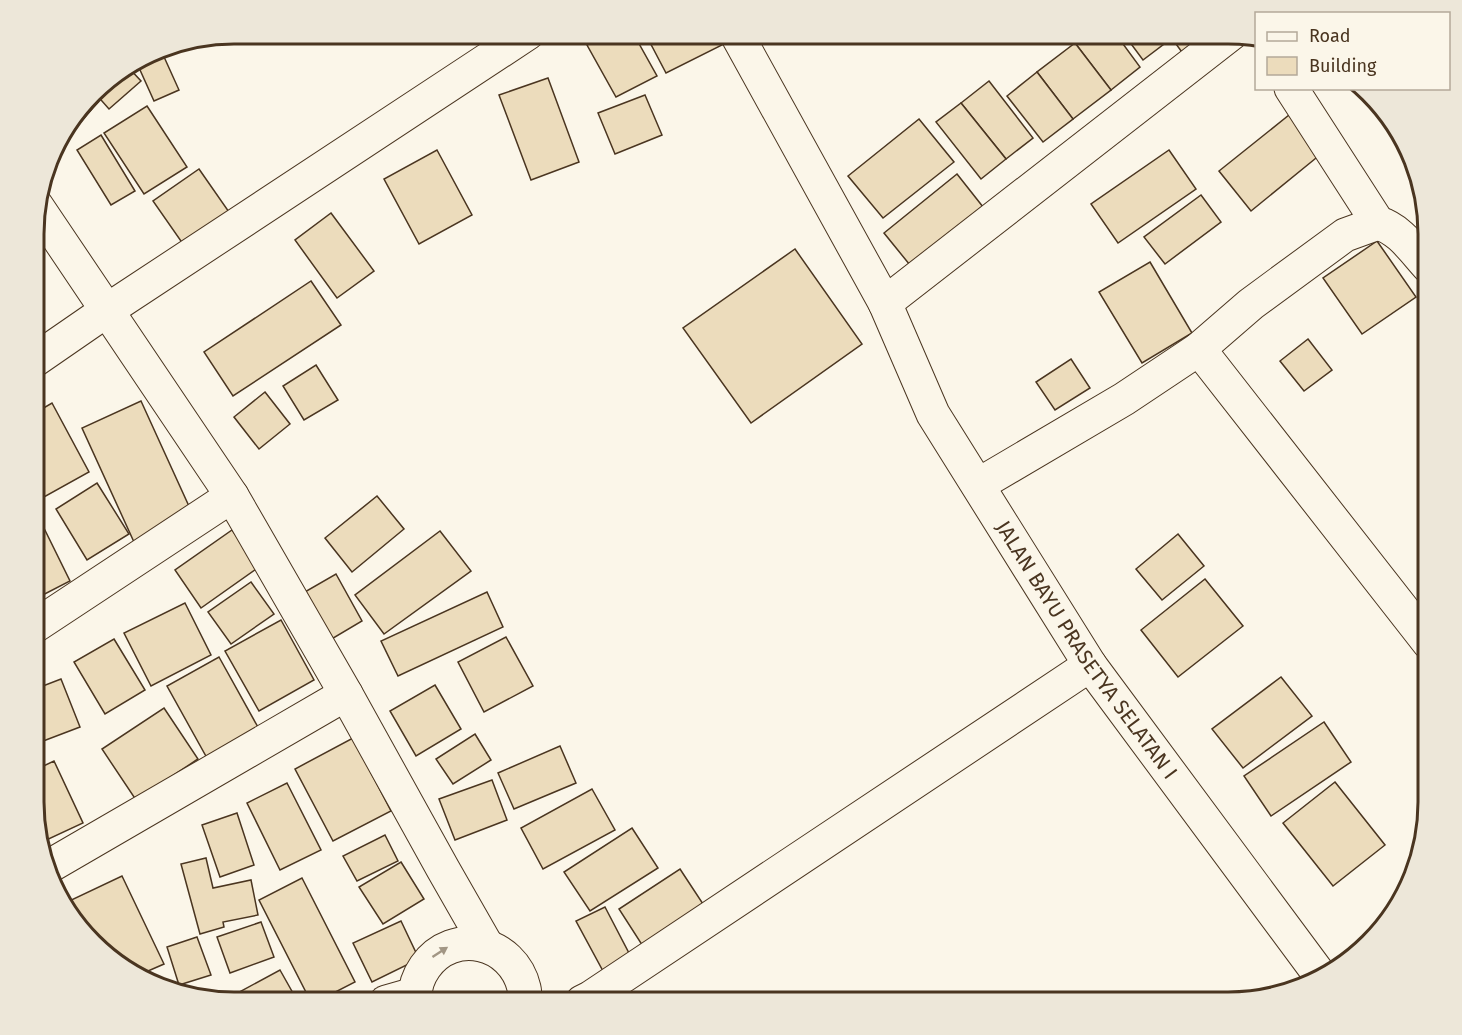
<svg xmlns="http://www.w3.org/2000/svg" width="1462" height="1035" font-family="'Fira Sans',sans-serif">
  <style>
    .building { fill: #ecdcbc; stroke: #4a3520; stroke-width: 1.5 }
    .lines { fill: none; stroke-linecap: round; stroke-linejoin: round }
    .minor-casing { stroke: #4a3520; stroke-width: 35 }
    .minor { stroke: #fbf6e9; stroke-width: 33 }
    .oneway { fill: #a29684 }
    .labels { text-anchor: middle; stroke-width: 4.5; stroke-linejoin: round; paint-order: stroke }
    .street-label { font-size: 21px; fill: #4a3520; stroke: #fbf6e9 }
    .rim { fill: none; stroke: #4a3520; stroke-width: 3 }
  </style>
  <rect width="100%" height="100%" fill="#fbf6e9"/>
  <g class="building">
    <path d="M 608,33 L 633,33 L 657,76 L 616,97 L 587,45 Z"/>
    <path d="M 645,33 L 721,33 L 726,43 L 666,73 Z"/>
    <path d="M 1087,33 L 1115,33 L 1140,67 L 1111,90 L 1075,43 Z"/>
    <path d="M 1123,33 L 1163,33 L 1168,41 L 1143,60 Z"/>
    <path d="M 1168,33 L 1212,33 L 1184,55 Z"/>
    <path d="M 1075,43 L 1111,90 L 1073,119 L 1037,72 Z"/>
    <path d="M 157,48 L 160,48 L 179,90 L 154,101 L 136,61 Z"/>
    <path d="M 127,66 L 141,81 L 109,109 L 94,92 L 101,83 Z"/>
    <path d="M 1037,72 L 1073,119 L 1043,142 L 1007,96 Z"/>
    <path d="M 548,78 L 579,162 L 531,180 L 499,95 Z"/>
    <path d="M 989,81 L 1033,138 L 1006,159 L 961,103 Z"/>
    <path d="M 645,95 L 662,135 L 615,154 L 598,113 Z"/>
    <path d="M 91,96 L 98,102 L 72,132 L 67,127 Z"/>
    <path d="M 961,103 L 1006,159 L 981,179 L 936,122 Z"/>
    <path d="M 147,106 L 187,167 L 144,194 L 104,133 Z"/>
    <path d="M 1289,115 L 1321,154 L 1251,211 L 1219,171 Z"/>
    <path d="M 919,119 L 954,162 L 883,218 L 848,176 Z"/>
    <path d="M 101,135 L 135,191 L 111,205 L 77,150 Z"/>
    <path d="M 437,150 L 472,215 L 419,244 L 384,179 Z"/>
    <path d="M 1169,150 L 1196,189 L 1118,243 L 1091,204 Z"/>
    <path d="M 199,169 L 229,212 L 183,244 L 153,201 Z"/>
    <path d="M 957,174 L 987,212 L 914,270 L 884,233 Z"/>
    <path d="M 1201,195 L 1221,222 L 1165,264 L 1144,237 Z"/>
    <path d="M 331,213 L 374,271 L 337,298 L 295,240 Z"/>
    <path d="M 1377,241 L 1416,297 L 1362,334 L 1323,278 Z"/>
    <path d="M 795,249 L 862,344 L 751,423 L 683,328 Z"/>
    <path d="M 1150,262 L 1192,333 L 1142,363 L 1099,292 Z"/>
    <path d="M 311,281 L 341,325 L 233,396 L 204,352 Z"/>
    <path d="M 1308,339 L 1332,370 L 1304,391 L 1280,361 Z"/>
    <path d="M 1071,359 L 1090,388 L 1055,410 L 1036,382 Z"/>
    <path d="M 316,365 L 338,400 L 304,420 L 283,386 Z"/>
    <path d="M 265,392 L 290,424 L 259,449 L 234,417 Z"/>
    <path d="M 141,401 L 193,515 L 134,542 L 82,428 Z"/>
    <path d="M 52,403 L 89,472 L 35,502 L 35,413 Z"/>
    <path d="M 97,483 L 129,534 L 87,560 L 56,509 Z"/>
    <path d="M 377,496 L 404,529 L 352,572 L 325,538 Z"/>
    <path d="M 37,514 L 70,581 L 35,599 L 35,515 Z"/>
    <path d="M 232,530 L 259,567 L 201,608 L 175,570 Z"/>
    <path d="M 440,531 L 471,571 L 384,634 L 355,595 Z"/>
    <path d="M 1178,534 L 1204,566 L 1162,600 L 1136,569 Z"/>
    <path d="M 336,574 L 362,621 L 330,640 L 303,593 Z"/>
    <path d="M 1205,579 L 1243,626 L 1178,677 L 1141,630 Z"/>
    <path d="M 251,582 L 274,614 L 231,644 L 208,612 Z"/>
    <path d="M 487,592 L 503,627 L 398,676 L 381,641 Z"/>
    <path d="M 185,603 L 211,655 L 151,686 L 124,633 Z"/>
    <path d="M 281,620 L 314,680 L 259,711 L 225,651 Z"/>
    <path d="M 506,637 L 533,686 L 484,712 L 458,662 Z"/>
    <path d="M 114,639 L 145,690 L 105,714 L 74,662 Z"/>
    <path d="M 219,657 L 259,729 L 207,758 L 167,686 Z"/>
    <path d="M 1281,677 L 1312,716 L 1243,768 L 1212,729 Z"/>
    <path d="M 61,679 L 80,727 L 38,743 L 35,734 L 35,689 Z"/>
    <path d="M 435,685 L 461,729 L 416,756 L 390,711 Z"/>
    <path d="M 164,708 L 198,759 L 136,800 L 102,749 Z"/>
    <path d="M 1324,722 L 1351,762 L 1271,816 L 1244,776 Z"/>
    <path d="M 475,734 L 491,760 L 453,784 L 436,759 Z"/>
    <path d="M 353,738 L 391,811 L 333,841 L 295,769 Z"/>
    <path d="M 560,746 L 576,783 L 514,809 L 498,773 Z"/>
    <path d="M 54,761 L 83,823 L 40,843 L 35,828 L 35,770 Z"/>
    <path d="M 492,780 L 507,820 L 455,840 L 439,799 Z"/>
    <path d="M 1335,782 L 1385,845 L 1333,886 L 1283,823 Z"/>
    <path d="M 287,783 L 321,850 L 280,870 L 247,803 Z"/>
    <path d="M 592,789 L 615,830 L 543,869 L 521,828 Z"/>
    <path d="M 237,813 L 254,865 L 220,877 L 202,825 Z"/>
    <path d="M 632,828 L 658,868 L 590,911 L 564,872 Z"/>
    <path d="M 385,835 L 398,861 L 357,881 L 343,856 Z"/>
    <path d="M 206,858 L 213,888 L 251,880 L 258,915 L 223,922 L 224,927 L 200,934 L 181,864 Z"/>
    <path d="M 401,862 L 424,899 L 383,924 L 359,887 Z"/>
    <path d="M 680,869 L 707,910 L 646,951 L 619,909 Z"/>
    <path d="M 122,876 L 164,964 L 139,975 L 111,960 L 76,920 L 67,902 Z"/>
    <path d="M 302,878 L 355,982 L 316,1002 L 311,1002 L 259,900 Z"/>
    <path d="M 605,907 L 631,957 L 603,971 L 576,921 Z"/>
    <path d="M 401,921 L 419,959 L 372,982 L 353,943 Z"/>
    <path d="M 261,922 L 274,957 L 230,973 L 217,937 Z"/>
    <path d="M 197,937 L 211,975 L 179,985 L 167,947 Z"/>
    <path d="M 280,970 L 298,1002 L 221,1002 Z"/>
  </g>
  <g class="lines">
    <defs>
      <g id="minor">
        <path id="s1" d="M 736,33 L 885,303 L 933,414 L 1090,665 L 1322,978"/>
        <path d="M 1291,88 L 1378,223"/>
        <path d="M 36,205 L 232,496 L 346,694 L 443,869 L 487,946"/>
        <path d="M 1378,223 C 1400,229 1414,251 1429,267"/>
        <path d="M 885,303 L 1232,33"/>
        <path d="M 1199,349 L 1429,643"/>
        <path d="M 35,360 L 106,311 L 528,33"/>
        <path d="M 978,485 L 1124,399 L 1199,349 L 1251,304 L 1345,235 L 1378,223"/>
        <path d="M 35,626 L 232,496"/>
        <path d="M 48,867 L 346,694"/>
        <path d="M 386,1002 L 414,994"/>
        <path d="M 415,1002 C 414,989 418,977 425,967 C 453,927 513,941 524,988 C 525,992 525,997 525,1002"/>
        <path d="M 582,1002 L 590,998 L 1090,665"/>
      </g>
    </defs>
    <use href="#minor" class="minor-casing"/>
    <use href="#minor" class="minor"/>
  </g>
  <defs><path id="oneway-solid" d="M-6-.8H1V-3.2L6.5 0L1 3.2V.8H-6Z" transform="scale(1.5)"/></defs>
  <use class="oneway" href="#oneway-solid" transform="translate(440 952) rotate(-33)"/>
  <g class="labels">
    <g class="street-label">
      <text dy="7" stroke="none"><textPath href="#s1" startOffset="711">JALAN BAYU PRASETYA SELATAN I</textPath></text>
    </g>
  </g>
  <path d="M0 0H1462V1035H0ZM234 44H1228A190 190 0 0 1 1418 234V802A190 190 0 0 1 1228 992H234A190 190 0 0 1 44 802V234A190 190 0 0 1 234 44Z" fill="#ede7d9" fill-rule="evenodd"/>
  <path class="rim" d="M234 44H1228A190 190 0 0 1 1418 234V802A190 190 0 0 1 1228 992H234A190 190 0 0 1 44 802V234A190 190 0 0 1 234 44Z"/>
  <rect x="1255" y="12" width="195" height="78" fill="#fbf6e9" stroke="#b4a999" stroke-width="1.5"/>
  <rect x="1267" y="32" width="30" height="9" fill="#fbf6e9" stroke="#b4a999" stroke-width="1.5"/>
  <text x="1309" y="42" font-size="18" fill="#4a3520">Road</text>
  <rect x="1267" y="57" width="30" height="18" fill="#ecdcbc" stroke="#b4a999" stroke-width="1.5"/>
  <text x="1309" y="72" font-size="18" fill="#4a3520">Building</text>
</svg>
